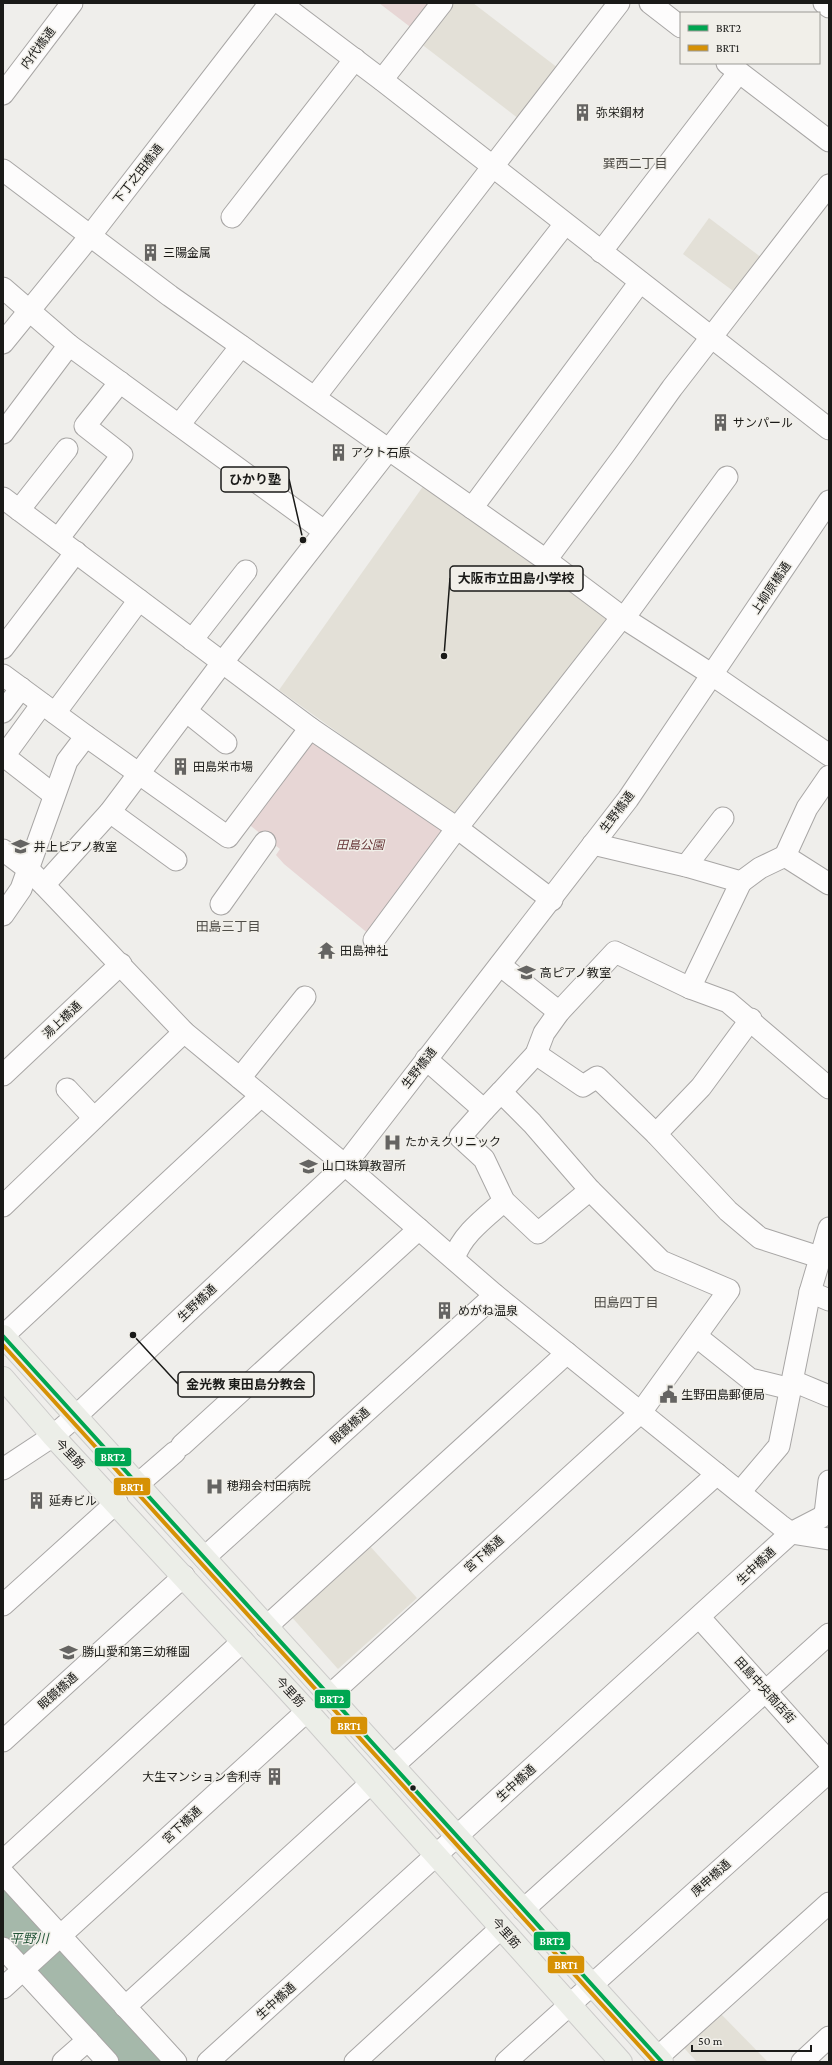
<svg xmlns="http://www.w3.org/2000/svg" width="832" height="2065" font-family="'Crimson Pro','Noto Sans JP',serif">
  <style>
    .built { fill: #e3e0d7 }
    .green { fill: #e7d6d5 }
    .water { fill: #a5b8aa }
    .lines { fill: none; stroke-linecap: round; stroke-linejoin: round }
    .minor-casing { stroke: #a8a6a5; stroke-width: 23 }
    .major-casing { stroke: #cccbca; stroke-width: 24 }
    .minor { stroke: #fdfcfc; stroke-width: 21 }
    .major { stroke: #eceee8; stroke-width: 22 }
    .bus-1-casing { stroke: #f1efe9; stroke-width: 7 }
    .bus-2-casing { stroke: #f1efe9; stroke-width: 7 }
    .bus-1 { stroke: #00a651; stroke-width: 4 }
    .bus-2 { stroke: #d69104; stroke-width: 4 }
    .bus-dot { fill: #1a1a18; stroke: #f1efe9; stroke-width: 1.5 }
    .labels { text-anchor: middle; stroke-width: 3; stroke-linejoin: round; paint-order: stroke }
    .street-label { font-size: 12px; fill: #1a1a18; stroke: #f1efe9 }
    .poi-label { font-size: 12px; fill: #1a1a18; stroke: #f1efe9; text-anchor: start }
    .park-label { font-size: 12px; font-style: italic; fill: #673537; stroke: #f1efe9 }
    .neighbourhood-label { font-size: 13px; fill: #4f4d48; stroke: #f1efe9 }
    .water-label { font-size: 13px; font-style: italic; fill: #245539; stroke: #f1efe9 }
    .leader { fill: none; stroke: #1a1a18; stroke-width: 1.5 }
    .callout-dot { fill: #1a1a18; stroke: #f1efe9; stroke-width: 1.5 }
    .callout { fill: #f1efe9; stroke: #1a1a18; stroke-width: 1.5 }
    .callout-label { font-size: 13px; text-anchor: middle; font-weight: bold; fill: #1a1a18 }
    .line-badge { stroke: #f1efe9; stroke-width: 1.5 }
    .badge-label { font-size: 11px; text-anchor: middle; font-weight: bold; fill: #fff }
  </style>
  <rect width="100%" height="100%" fill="#efeeeb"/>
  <g class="built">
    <path d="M 450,3 L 473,3 L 558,68 L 519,119 L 420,43 Z"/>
    <path d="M 709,218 L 762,258 L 736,293 L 683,254 Z"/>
    <path d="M 424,485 L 611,622 L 456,818 L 279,690 Z"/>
    <path d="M 368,1544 L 417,1598 L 338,1669 L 289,1614 Z"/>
    <path d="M 719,2012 L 768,2062 L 697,2062 L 684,2048 L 684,2044 Z"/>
  </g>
  <g class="green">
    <path d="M 379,3 L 433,3 L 413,29 Z"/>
    <path d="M 313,737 L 448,830 L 370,935 L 284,864 L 276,855 L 280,849 L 247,823 Z"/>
  </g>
  <path class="water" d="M 3,1882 L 168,2062 L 118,2062 L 3,1937 Z"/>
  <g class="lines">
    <defs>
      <g id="minor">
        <path d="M 280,3 L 382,80 L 829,429"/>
        <path d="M 650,3 L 681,27"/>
        <path d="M 824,3 L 829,7"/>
        <path d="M 727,63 L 829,141"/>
        <path d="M 382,80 L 442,3"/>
        <path d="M 3,94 L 72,3"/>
        <path d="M 3,170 L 170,296 L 546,560 L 622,617 L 711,674 L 829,755"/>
        <path d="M 232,217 L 355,59"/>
        <path d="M 601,252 L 739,72"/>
        <path d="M 3,288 L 69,345 L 324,531"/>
        <path d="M 3,343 L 90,236 L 270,3"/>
        <path d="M 315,397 L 619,3"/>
        <path d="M 179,425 L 241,346"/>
        <path d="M 3,433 L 69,345"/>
        <path d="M 3,498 L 310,728 L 457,828 L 552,900"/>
        <path d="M 472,508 L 640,282"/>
        <path d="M 19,510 L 67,449"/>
        <path d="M 58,539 L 122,455 L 85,426 L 120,382"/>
        <path d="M 546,560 L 624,455 L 672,388 L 829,185"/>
        <path d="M 624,618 L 727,477"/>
        <path d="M 192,640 L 246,571"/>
        <path d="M 3,648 L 76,552"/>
        <path d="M 3,675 L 86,736 L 228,837 L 310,728"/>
        <path d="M 42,704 L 4,756 L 54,795"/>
        <path d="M 186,711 L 226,743"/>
        <path d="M 3,712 L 21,688"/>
        <path d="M 55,713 L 139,600"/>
        <path d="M 110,812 L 176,860"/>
        <path d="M 593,844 L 686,866 L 741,882 L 760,868 L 785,856 L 829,884"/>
        <path d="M 3,850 L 28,869 L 44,885 L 184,1032 L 345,1165 L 495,1295 L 780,1525 L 791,1533 L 829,1539"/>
        <path d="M 785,856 L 807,808 L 829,776"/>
        <path d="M 686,866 L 723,818"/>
        <path d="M 44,885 L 110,812 L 222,663 L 565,224"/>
        <path d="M 221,904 L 265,842"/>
        <path d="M 3,915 L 21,889 L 67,761 L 86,736"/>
        <path d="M 374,940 L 457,828 L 622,617"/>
        <path d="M 500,965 L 559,1012"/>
        <path d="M 690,988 L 741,882"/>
        <path d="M 751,1019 L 701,1087 L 656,1134 L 728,1211 L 760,1238 L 819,1257"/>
        <path d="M 536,1054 L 583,1086 L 597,1077 L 656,1134"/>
        <path d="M 3,1075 L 121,964"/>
        <path d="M 240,1078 L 305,997"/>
        <path d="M 67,1089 L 94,1118"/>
        <path d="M 501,1092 L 536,1054 L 544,1033 L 559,1012 L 615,952 L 690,988 L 728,1002 L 829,1088"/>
        <path d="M 484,1110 L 460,1137 L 484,1159 L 504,1201 L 538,1233 L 590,1190"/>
        <path d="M 3,1206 L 184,1032"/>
        <path d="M 454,1259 C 461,1235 486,1217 504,1201"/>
        <path d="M 810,1292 L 829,1300"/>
        <path d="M 3,1336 L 261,1096"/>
        <path d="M 696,1336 L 750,1379 L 791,1389"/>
        <path d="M 793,1381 L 829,1396"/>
        <path d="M 182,1445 L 419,1229"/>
        <path d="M 3,1469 L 53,1436 L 75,1417 L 345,1165 L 628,799 L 829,501"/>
        <path d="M 137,1485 L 175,1452"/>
        <path d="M 740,1492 L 779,1446 L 810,1292 L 829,1228"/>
        <path d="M 825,1514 L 829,1481"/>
        <path d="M 204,1558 L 495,1295"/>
        <path d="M 3,1605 L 117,1502"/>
        <path d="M 700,1618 L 829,1762"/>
        <path d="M 266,1627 L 567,1353"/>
        <path d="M 329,1696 L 641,1412 L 729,1290 L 661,1261 L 590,1190 L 532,1123 L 501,1092 L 484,1110 L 426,1059"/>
        <path d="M 3,1741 L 184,1576"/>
        <path d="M 393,1766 L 717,1474"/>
        <path d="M 3,1861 L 243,1641"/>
        <path d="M 3,1873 L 176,2062"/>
        <path d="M 523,1910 L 829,1634"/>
        <path d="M 3,1948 L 108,2062"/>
        <path d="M 3,1988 L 307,1711"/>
        <path d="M 125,2007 L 371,1783"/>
        <path d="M 658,2057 L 829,1903"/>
        <path d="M 63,2062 L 88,2040"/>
        <path d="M 208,2062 L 791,1533 L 820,1518 L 829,1511"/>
        <path d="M 355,2062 L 501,1928"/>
        <path d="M 506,2062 L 829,1772"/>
        <path d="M 802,2062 L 829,2037"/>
      </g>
      <g id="major">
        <path d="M 3,1336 L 662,2062"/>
        <path d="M 3,1378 L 53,1436 L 307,1711 L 621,2062"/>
      </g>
    </defs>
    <use href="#minor" class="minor-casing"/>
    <use href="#major" class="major-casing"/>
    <use href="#minor" class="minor"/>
    <use href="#major" class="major"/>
    <defs>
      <path id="bus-1" d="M 3,1336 L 662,2062"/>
      <path id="bus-2" d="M 3,1345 L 654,2062"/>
    </defs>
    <use href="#bus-1" class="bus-1-casing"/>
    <use href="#bus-2" class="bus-2-casing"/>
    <use href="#bus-1" class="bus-1"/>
    <use href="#bus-2" class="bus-2"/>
  </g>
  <defs>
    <symbol id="building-bare" viewBox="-9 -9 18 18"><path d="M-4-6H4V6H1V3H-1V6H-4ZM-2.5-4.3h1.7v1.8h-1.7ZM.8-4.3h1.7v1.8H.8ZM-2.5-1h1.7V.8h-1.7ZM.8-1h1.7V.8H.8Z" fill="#656462" stroke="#f1efe9" stroke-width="2.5" paint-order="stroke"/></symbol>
    <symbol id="school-bare" viewBox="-9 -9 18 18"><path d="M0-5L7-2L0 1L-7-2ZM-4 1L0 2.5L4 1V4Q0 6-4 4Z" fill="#656462" stroke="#f1efe9" stroke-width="2.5" paint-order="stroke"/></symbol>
    <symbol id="temple-bare" viewBox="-9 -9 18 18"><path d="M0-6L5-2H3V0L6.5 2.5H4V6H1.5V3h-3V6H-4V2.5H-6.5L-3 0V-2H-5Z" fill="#656462" stroke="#f1efe9" stroke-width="2.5" paint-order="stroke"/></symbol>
    <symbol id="hospital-bare" viewBox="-9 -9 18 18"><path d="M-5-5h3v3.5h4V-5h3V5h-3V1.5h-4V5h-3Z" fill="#656462" stroke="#f1efe9" stroke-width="2.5" paint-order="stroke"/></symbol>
    <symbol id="civic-bare" viewBox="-9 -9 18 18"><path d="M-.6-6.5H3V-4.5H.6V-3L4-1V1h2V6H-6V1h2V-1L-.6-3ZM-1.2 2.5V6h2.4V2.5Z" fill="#656462" stroke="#f1efe9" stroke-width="2.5" paint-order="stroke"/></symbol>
  </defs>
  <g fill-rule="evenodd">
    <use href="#building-bare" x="570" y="100" width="25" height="25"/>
    <use href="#building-bare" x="138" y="240" width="25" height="25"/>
    <use href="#building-bare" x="708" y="410" width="25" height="25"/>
    <use href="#building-bare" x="326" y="440" width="25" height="25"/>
    <use href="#building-bare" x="168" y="754" width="25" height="25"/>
    <use href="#school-bare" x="8" y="834" width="25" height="25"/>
    <use href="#temple-bare" x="314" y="938" width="25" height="25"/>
    <use href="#school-bare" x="514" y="960" width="25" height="25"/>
    <use href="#hospital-bare" x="380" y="1130" width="25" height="25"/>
    <use href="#school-bare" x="296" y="1154" width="25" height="25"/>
    <use href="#building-bare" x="432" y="1298" width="25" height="25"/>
    <use href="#civic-bare" x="656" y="1382" width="25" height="25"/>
    <use href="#hospital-bare" x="202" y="1474" width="25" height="25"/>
    <use href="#building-bare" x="24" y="1488" width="25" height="25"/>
    <use href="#school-bare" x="56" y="1640" width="25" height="25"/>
    <use href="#building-bare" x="262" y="1764" width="25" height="25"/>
  </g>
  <circle class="bus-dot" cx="413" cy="1788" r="3.5"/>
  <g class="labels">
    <g class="street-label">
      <text transform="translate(38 48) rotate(-53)" y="4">内代橋通</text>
      <text transform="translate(138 174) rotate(-52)" y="4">下丁之田橋通</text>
      <text transform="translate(771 588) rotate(-56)" y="4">上柳原橋通</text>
      <text transform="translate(617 812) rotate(-53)" y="4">生野橋通</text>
      <text transform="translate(62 1020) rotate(-43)" y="4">湯上橋通</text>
      <text transform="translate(419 1068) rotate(-52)" y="4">生野橋通</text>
      <text transform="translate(197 1303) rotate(-43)" y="4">生野橋通</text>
      <text transform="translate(350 1426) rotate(-42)" y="4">眼鏡橋通</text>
      <text transform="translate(70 1454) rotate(46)" y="4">今里筋</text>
      <text transform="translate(484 1554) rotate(-42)" y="4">宮下橋通</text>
      <text transform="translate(756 1566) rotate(-43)" y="4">生中橋通</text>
      <text transform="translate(765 1690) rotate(48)" y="4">田島中央商店街</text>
      <text transform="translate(58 1691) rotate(-42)" y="4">眼鏡橋通</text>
      <text transform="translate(290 1692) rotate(47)" y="4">今里筋</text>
      <text transform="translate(516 1783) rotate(-42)" y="4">生中橋通</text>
      <text transform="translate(182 1825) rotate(-43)" y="4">宮下橋通</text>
      <text transform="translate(711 1878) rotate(-42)" y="4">庚申橋通</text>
      <text transform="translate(506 1933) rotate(48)" y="4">今里筋</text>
      <text transform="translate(276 2001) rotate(-42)" y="4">生中橋通</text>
    </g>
    <g class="poi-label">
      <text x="596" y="117">弥栄鋼材</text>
      <text x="163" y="257">三陽金属</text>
      <text x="733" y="427">サンパール</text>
      <text x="351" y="457">アクト石原</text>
      <text x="193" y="771">田島栄市場</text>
      <text x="34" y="851">井上ピアノ教室</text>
      <text x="340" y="955">田島神社</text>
      <text x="540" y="977">高ピアノ教室</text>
      <text x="405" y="1146">たかえクリニック</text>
      <text x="322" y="1170">山口珠算教習所</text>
      <text x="458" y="1315">めがね温泉</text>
      <text x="681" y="1399">生野田島郵便局</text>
      <text x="227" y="1490">穂翔会村田病院</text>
      <text x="49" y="1505">延寿ビル</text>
      <text x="82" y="1656">勝山愛和第三幼稚園</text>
      <text x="262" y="1781" text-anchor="end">大生マンション舎利寺</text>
    </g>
    <g class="park-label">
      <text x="360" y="849">田島公園</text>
    </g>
    <g class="neighbourhood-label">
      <text x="635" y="168">巽西二丁目</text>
      <text x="228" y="931">田島三丁目</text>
      <text x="626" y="1307">田島四丁目</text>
    </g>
    <g class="water-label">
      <text x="29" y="1943">平野川</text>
    </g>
  </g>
  <path class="leader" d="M303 540L289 479M444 656L450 578M133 1335L178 1384"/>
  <g class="callout-dot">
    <circle cx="303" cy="540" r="4"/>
    <circle cx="444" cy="656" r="4"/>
    <circle cx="133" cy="1335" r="4"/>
  </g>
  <g class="callout">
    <rect x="221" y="467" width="68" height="25" rx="4"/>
    <rect x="450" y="566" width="133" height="25" rx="4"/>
    <rect x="178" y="1372" width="136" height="25" rx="4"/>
  </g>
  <g class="callout-label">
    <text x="255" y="484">ひかり塾</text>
    <text x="516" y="583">大阪市立田島小学校</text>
    <text x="246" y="1389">金光教 東田島分教会</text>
  </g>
  <g class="line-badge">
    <rect x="94" y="1447" width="38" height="20" rx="4" fill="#00a651"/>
    <rect x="113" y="1477" width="38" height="19" rx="4" fill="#d69104"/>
    <rect x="314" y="1689" width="37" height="20" rx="4" fill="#00a651"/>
    <rect x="330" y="1716" width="38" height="19" rx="4" fill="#d69104"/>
    <rect x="533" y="1931" width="38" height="20" rx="4" fill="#00a651"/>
    <rect x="547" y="1955" width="38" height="19" rx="4" fill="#d69104"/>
  </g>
  <g class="badge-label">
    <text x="113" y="1461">BRT2</text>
    <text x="132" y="1491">BRT1</text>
    <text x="332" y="1703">BRT2</text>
    <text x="349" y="1730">BRT1</text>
    <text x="552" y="1945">BRT2</text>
    <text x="566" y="1969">BRT1</text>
  </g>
  <rect width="832" height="2065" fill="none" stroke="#1a1a18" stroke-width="8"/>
  <rect x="680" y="12" width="140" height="52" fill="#f1efe9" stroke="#9b9a95"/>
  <rect x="688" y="25" width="20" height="6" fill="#00a651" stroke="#9b9a95"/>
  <text x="716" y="32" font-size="12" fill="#1a1a18">BRT2</text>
  <rect x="688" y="45" width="20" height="6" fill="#d69104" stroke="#9b9a95"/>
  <text x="716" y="52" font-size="12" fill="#1a1a18">BRT1</text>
  <path d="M692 2045v6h119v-6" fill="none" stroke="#1a1a18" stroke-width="2"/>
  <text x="698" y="2045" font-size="12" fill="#1a1a18" stroke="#f1efe9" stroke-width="3" paint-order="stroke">50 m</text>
</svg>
